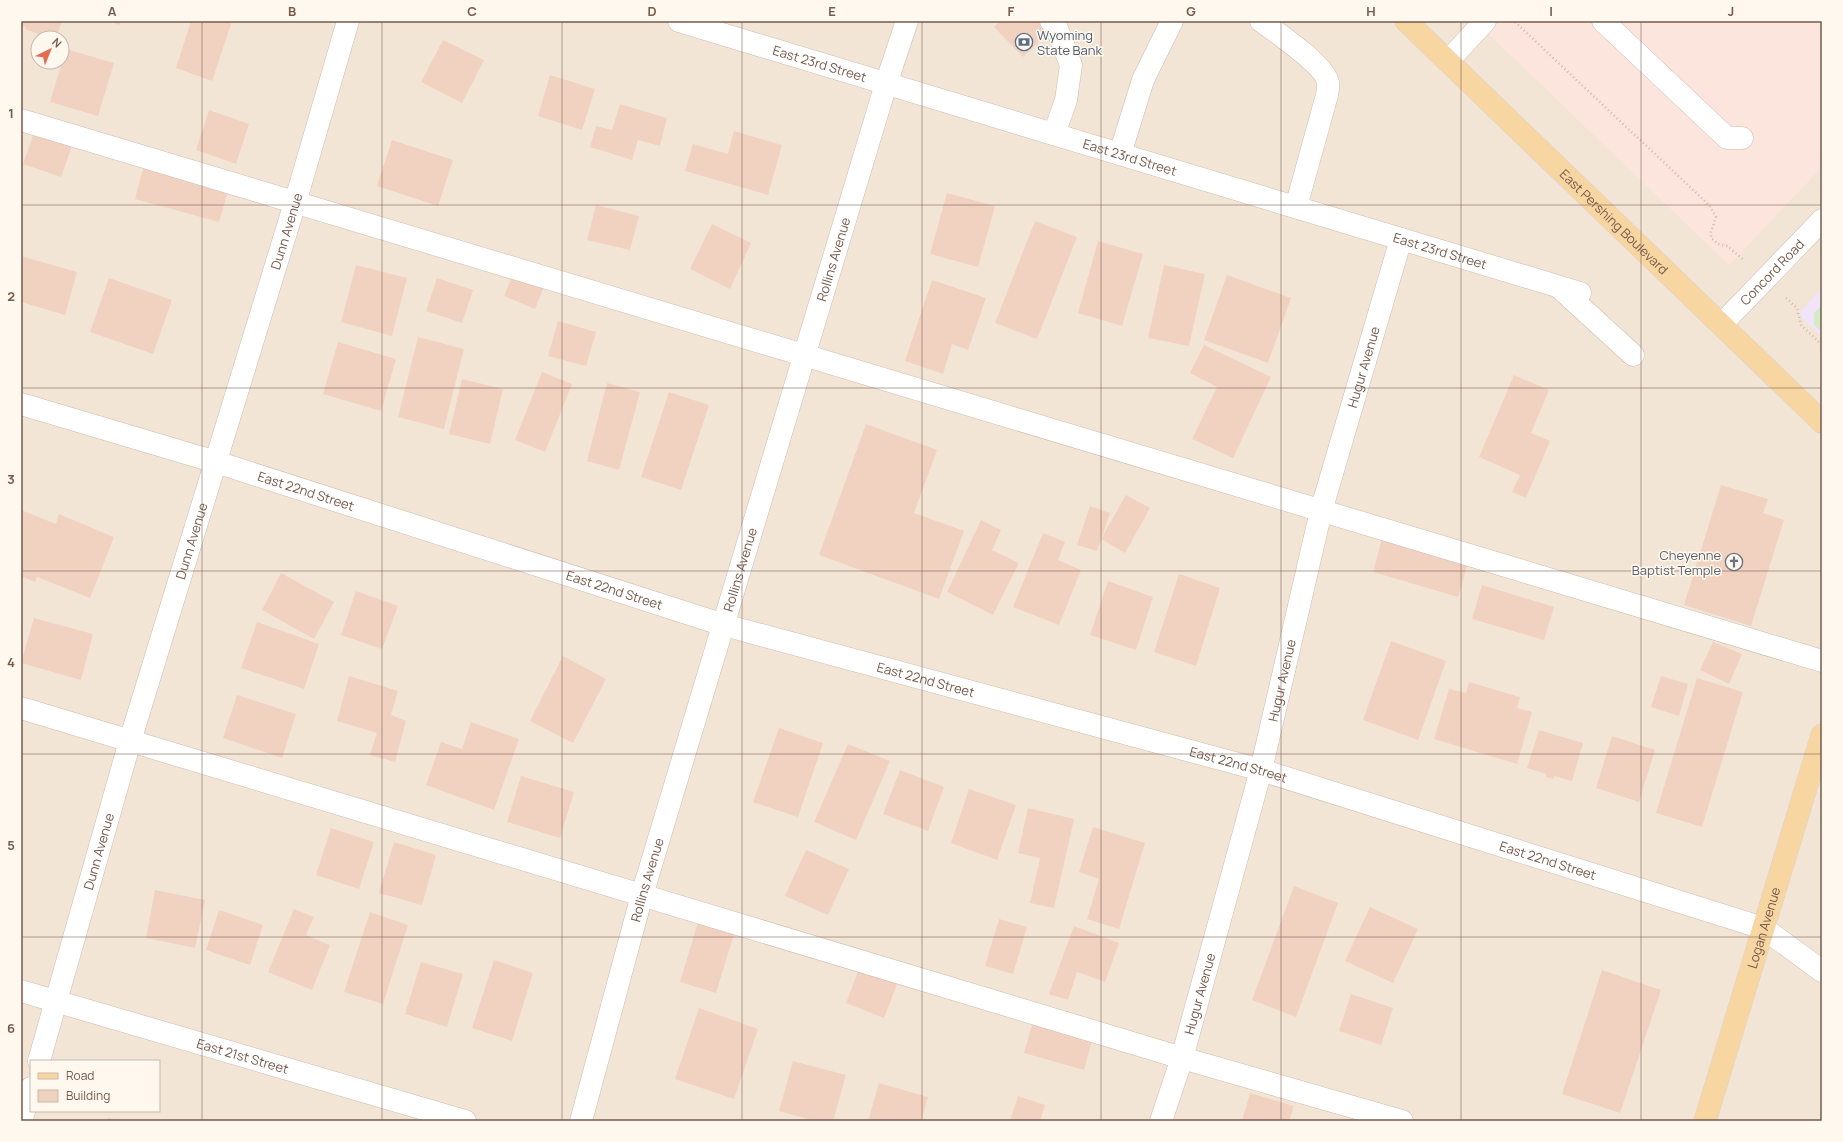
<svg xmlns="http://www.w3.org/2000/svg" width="1843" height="1142" font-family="Manrope,sans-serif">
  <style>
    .residential { fill: #f3e5d6; fill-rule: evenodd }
    .commercial { fill: #fce5dc }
    .education { fill: #f1e4f8 }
    .green { fill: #d5eac6 }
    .building { fill: #f1d2c0 }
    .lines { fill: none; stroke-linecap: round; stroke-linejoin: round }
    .minor-casing { stroke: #cebbae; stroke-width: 23 }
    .major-casing { stroke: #d9d1cd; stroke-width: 23 }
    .path { stroke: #d6b6a3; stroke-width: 2.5; stroke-dasharray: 1 3; stroke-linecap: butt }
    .minor { stroke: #fff; stroke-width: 22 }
    .major { stroke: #f8d6a2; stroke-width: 22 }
    .grid { fill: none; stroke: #765a4c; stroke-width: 1; stroke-opacity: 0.55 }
    .labels { text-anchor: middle; stroke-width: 3; stroke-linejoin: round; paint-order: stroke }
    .service-label { font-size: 13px; fill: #4e5e75; stroke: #fff8ee; text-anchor: start }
    .street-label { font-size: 13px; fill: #765a4c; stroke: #fff8ee }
    .worship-label { font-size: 13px; fill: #5b616d; stroke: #fff8ee; text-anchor: end }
    .neatline { fill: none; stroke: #765a4c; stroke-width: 1.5 }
    .grid-label { font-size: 13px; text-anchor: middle; font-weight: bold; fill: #765a4c }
  </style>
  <rect width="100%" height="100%" fill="#fcf4e8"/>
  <path class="residential" d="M 21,21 L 1822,21 L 1822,1121 L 21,1121 ZM 38,38 L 62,38 L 62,62 L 38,62 ZM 31,1061 L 159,1061 L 159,1111 L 31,1111 Z"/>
  <path class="commercial" d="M 1475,21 L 1822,21 L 1822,167 L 1729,265 Z"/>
  <path class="education" d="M 1822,288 L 1822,337 L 1798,314 Z"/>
  <path class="green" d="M 1822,305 L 1822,332 L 1814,325 L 1814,313 Z"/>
  <g class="building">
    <path d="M 21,21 L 62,21 L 56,38 L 50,38 L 25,29 L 26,27 L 21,25 Z"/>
    <path d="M 110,21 L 121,21 L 119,25 Z"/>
    <path d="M 191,21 L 232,21 L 212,81 L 176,68 Z"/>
    <path d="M 1001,21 L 1061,21 L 1023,57 L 994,27 Z"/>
    <path d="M 443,40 L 484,60 L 462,103 L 421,82 Z"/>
    <path d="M 66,49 L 114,63 L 98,116 L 50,102 Z"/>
    <path d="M 550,75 L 595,89 L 582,130 L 538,116 Z"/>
    <path d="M 620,104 L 667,118 L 660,146 L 638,140 L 632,160 L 590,147 L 596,126 L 612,130 Z"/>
    <path d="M 209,110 L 249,124 L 236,164 L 196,150 Z"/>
    <path d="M 35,130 L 73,143 L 61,177 L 23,164 Z"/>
    <path d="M 734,131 L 782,145 L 768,195 L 685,171 L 693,144 L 728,154 Z"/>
    <path d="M 392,140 L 453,160 L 438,206 L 377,186 Z"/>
    <path d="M 144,165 L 229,188 L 219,222 L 135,199 Z"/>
    <path d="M 947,193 L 995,206 L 978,267 L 930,254 Z"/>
    <path d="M 596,205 L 639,216 L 630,250 L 587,240 Z"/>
    <path d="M 1035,221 L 1077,237 L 1037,339 L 995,323 Z"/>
    <path d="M 712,224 L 751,243 L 730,289 L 690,269 Z"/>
    <path d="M 1098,241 L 1143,254 L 1122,326 L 1078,313 Z"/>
    <path d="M 21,256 L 77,272 L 65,315 L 21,302 Z"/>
    <path d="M 356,265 L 407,278 L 392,336 L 341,322 Z"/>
    <path d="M 1164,265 L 1205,274 L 1189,346 L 1148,338 Z"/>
    <path d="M 1227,275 L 1291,298 L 1268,363 L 1204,340 Z"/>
    <path d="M 512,276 L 543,289 L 535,309 L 504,296 Z"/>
    <path d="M 109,278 L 172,300 L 153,354 L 90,332 Z"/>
    <path d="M 437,278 L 473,290 L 462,323 L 426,311 Z"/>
    <path d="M 932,280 L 986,298 L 968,350 L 952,344 L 943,374 L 905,361 Z"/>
    <path d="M 558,321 L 596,332 L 586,366 L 548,356 Z"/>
    <path d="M 418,337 L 464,349 L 444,429 L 398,417 Z"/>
    <path d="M 338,342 L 396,359 L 381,411 L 323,394 Z"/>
    <path d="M 1204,345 L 1271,377 L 1233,458 L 1192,439 L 1217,387 L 1190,373 Z"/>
    <path d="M 542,372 L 572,384 L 545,452 L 515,440 Z"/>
    <path d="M 1514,375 L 1549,390 L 1531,433 L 1550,441 L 1526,498 L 1512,492 L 1520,475 L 1479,457 Z"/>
    <path d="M 462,379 L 503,389 L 490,444 L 449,434 Z"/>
    <path d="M 607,383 L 640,392 L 619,470 L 587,461 Z"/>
    <path d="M 669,392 L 709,405 L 681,490 L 641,477 Z"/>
    <path d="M 866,424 L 937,450 L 914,513 L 964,531 L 939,599 L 819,555 Z"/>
    <path d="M 1721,485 L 1768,499 L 1763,513 L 1784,520 L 1751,626 L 1684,605 Z"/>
    <path d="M 1126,495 L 1150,508 L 1125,553 L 1101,539 Z"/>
    <path d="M 1090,506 L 1110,513 L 1097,551 L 1077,545 Z"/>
    <path d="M 21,510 L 56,524 L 59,514 L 114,537 L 90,598 L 37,577 L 35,582 L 21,576 Z"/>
    <path d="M 981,520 L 1001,530 L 992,550 L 1019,563 L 993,615 L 947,592 Z"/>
    <path d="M 1043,533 L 1065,542 L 1058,560 L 1081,570 L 1059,625 L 1013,607 Z"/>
    <path d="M 1383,535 L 1469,559 L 1458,597 L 1373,572 Z"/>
    <path d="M 281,573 L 334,602 L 314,639 L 262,610 Z"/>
    <path d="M 1179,574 L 1220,588 L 1196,666 L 1154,652 Z"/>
    <path d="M 1108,581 L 1153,597 L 1136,650 L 1090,635 Z"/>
    <path d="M 1482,585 L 1554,607 L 1544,640 L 1472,619 Z"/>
    <path d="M 356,591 L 398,606 L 382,649 L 341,635 Z"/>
    <path d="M 34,618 L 93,634 L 81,680 L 21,663 Z"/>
    <path d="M 257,622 L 319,644 L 304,689 L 241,668 Z"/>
    <path d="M 1391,641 L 1446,661 L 1418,740 L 1363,720 Z"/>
    <path d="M 1713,642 L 1742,654 L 1729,684 L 1700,670 Z"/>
    <path d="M 563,656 L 606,679 L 573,743 L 530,721 Z"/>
    <path d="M 349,676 L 398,691 L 391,715 L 406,721 L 395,762 L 370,755 L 377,733 L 337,721 Z"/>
    <path d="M 1661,676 L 1688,684 L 1679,716 L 1651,707 Z"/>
    <path d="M 1697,678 L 1743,692 L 1702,827 L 1656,813 Z"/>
    <path d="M 1469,682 L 1520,697 L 1517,708 L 1532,712 L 1517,764 L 1434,739 L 1449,689 L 1466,693 Z"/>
    <path d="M 237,695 L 296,714 L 282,758 L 223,738 Z"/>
    <path d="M 471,722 L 519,739 L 494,810 L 426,785 L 441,742 L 462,749 Z"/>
    <path d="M 779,728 L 823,743 L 798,817 L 753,802 Z"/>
    <path d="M 1539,730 L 1583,743 L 1572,781 L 1554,776 L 1554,779 L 1546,777 L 1546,774 L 1527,768 Z"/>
    <path d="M 1612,736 L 1655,750 L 1639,802 L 1596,788 Z"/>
    <path d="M 848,744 L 890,761 L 856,840 L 814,822 Z"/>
    <path d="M 900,770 L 944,787 L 928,831 L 883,814 Z"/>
    <path d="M 521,776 L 574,792 L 560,838 L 507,822 Z"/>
    <path d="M 969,789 L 1016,805 L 997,860 L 951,843 Z"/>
    <path d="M 1028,808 L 1074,819 L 1054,908 L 1030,903 L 1040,858 L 1018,853 Z"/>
    <path d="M 1093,827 L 1145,843 L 1119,929 L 1087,919 L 1099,879 L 1079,872 Z"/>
    <path d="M 331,828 L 374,842 L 359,889 L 316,875 Z"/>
    <path d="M 394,842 L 436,855 L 422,905 L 379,893 Z"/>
    <path d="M 806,850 L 849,869 L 828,915 L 785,896 Z"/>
    <path d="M 1294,886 L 1338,903 L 1296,1017 L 1252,1000 Z"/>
    <path d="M 155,890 L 205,900 L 195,948 L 146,938 Z"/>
    <path d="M 1370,907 L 1418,929 L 1393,983 L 1345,961 Z"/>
    <path d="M 294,909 L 314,917 L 306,935 L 330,945 L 312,990 L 268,972 Z"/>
    <path d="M 219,910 L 263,925 L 250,965 L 206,950 Z"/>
    <path d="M 370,912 L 408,925 L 383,1004 L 344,992 Z"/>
    <path d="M 999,919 L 1027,927 L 1013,974 L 985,966 Z"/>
    <path d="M 698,922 L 734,934 L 716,993 L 680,982 Z"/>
    <path d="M 1074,926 L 1119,943 L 1105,982 L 1077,972 L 1068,1000 L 1049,994 Z"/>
    <path d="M 494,960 L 533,973 L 512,1041 L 472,1028 Z"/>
    <path d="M 421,962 L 463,974 L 447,1027 L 405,1014 Z"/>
    <path d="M 859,969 L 897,984 L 884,1018 L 846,1003 Z"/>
    <path d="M 1602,970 L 1661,990 L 1620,1113 L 1562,1094 Z"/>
    <path d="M 1351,994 L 1393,1008 L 1381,1045 L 1339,1031 Z"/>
    <path d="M 699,1008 L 758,1029 L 734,1099 L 675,1079 Z"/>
    <path d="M 1033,1021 L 1093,1037 L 1084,1070 L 1024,1053 Z"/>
    <path d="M 793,1061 L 846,1075 L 833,1121 L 815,1121 L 779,1111 Z"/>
    <path d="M 879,1083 L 928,1097 L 921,1121 L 868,1121 Z"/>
    <path d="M 1250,1093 L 1294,1106 L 1289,1121 L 1242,1121 Z"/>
    <path d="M 1018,1096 L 1045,1105 L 1040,1121 L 1010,1121 Z"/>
    <path d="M 108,1118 L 118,1121 L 107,1121 Z"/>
  </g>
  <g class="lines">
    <defs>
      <g id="minor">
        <path id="s1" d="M 679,21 L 1580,293"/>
        <path d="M 1051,21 L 1056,26 L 1071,65 L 1066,100 L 1054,134"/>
        <path d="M 1261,21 C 1276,32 1326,66 1328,83 C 1329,87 1327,92 1327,95 L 1296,207"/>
        <path d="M 1603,21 L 1727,138 L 1742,138"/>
        <path d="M 1448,61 L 1485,21"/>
        <path d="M 21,120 L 1822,661"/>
        <path d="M 1120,154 L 1143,80 L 1172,21"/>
        <path d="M 1560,288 L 1633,355"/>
        <path id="s2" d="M 1722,324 L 1822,220"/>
        <path id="s3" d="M 21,404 L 216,462 L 724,625 L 1261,770 L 1763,928 L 1822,971"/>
        <path d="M 21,708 L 1182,1058 L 1402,1121"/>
        <path id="s4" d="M 21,991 L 465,1121"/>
        <path id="s5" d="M 39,1061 L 130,741 L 295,203 L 348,21"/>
        <path d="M 21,1121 L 31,1088"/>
        <path id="s6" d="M 581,1121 L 642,895 L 886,84 L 907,21"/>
        <path id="s7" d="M 1161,1121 L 1182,1058 L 1261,770 L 1321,511 L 1401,239"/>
      </g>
      <g id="major">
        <path id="s8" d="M 1406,21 L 1822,422"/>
        <path id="s9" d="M 1705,1121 L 1822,735"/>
      </g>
    </defs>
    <use href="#minor" class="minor-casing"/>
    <use href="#major" class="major-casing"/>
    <g class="path">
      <path d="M 1515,22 L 1709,205 L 1716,217 L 1711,232 L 1711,238 L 1718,244 L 1727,246 L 1744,260"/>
      <path d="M 1786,298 L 1797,308 L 1801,325 L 1822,345"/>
    </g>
    <use href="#minor" class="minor"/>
    <use href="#major" class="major"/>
  </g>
  <path class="grid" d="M 202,21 L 202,1121M 382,21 L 382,1121M 562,21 L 562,1121M 742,21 L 742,1121M 922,21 L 922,1121M 1101,21 L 1101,1121M 1281,21 L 1281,1121M 1461,21 L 1461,1121M 1641,21 L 1641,1121M 21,205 L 1822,205M 21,388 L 1822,388M 21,571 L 1822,571M 21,754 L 1822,754M 21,937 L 1822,937"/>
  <defs>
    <symbol id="bank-ring" viewBox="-11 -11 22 22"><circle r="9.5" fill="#fff8ee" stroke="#5c6f8a" stroke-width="1.5"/><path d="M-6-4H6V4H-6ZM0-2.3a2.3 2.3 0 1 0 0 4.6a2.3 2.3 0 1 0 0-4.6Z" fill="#5c6f8a"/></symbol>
    <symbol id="church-ring" viewBox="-11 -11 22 22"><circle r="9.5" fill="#fff8ee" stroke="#6b7280" stroke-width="1.5"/><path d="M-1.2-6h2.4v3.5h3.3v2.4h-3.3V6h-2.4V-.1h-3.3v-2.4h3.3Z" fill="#6b7280"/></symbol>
  </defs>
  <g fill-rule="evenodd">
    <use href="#bank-ring" x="1014" y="32" width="20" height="20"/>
    <use href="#church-ring" x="1724" y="552" width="20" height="20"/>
  </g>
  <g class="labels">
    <g class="service-label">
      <text x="1037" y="40">Wyoming<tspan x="1037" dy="15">State Bank</tspan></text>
    </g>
    <g class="street-label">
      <text dy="5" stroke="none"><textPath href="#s1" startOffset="147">East 23rd Street</textPath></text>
      <text dy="5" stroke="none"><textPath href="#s1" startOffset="471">East 23rd Street</textPath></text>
      <text dy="5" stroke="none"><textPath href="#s8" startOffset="289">East Pershing Boulevard</textPath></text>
      <text dy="5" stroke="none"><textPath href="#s5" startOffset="866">Dunn Avenue</textPath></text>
      <text dy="5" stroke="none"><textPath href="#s1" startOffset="795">East 23rd Street</textPath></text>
      <text dy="5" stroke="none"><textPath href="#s6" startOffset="898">Rollins Avenue</textPath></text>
      <text dy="5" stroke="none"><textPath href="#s2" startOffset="72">Concord Road</textPath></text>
      <text dy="5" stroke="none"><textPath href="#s7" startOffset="781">Hugur Avenue</textPath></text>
      <text dy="5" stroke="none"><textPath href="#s3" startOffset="298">East 22nd Street</textPath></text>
      <text dy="5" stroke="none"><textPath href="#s5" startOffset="542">Dunn Avenue</textPath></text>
      <text dy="5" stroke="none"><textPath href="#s6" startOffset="574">Rollins Avenue</textPath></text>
      <text dy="5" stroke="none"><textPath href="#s3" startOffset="622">East 22nd Street</textPath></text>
      <text dy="5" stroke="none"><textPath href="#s3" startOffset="946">East 22nd Street</textPath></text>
      <text dy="5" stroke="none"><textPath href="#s7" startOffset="457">Hugur Avenue</textPath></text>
      <text dy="5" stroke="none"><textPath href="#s3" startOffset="1270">East 22nd Street</textPath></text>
      <text dy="5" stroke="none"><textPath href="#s5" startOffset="218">Dunn Avenue</textPath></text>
      <text dy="5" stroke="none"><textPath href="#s3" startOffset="1594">East 22nd Street</textPath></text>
      <text dy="5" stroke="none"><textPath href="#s6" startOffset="250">Rollins Avenue</textPath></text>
      <text dy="5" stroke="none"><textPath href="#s9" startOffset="202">Logan Avenue</textPath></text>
      <text dy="5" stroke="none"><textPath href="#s7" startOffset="133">Hugur Avenue</textPath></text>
      <text dy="5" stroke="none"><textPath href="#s4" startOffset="231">East 21st Street</textPath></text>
    </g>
    <g class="worship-label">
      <text x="1721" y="560">Cheyenne<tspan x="1721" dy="15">Baptist Temple</tspan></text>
    </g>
  </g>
  <rect width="1843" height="1142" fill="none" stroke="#fff8ee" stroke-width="44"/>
  <rect x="30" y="1060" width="130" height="52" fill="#fff8ee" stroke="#c8b9ad"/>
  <rect x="38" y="1073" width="20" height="6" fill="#f8d6a2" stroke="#c8b9ad"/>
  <text x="66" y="1080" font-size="12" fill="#765a4c">Road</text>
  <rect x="38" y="1090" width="20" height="12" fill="#f1d2c0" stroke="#c8b9ad"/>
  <text x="66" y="1100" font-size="12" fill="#765a4c">Building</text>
  <g transform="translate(50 50) rotate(43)"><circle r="19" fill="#fff8ee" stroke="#c8b9ad"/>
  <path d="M0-3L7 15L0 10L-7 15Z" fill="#e26e51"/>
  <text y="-6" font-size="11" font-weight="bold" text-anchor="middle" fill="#765a4c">N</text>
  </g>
  <rect x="22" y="22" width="1799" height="1098" class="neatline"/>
  <g class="grid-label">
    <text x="112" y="16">A</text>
    <text x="292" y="16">B</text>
    <text x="472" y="16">C</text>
    <text x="652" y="16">D</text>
    <text x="832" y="16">E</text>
    <text x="1011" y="16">F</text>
    <text x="1191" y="16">G</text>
    <text x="1371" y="16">H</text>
    <text x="1551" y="16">I</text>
    <text x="1731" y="16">J</text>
    <text x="11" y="118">1</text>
    <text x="11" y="301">2</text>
    <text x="11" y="484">3</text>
    <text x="11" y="667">4</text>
    <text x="11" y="850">5</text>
    <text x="11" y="1033">6</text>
  </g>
</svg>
